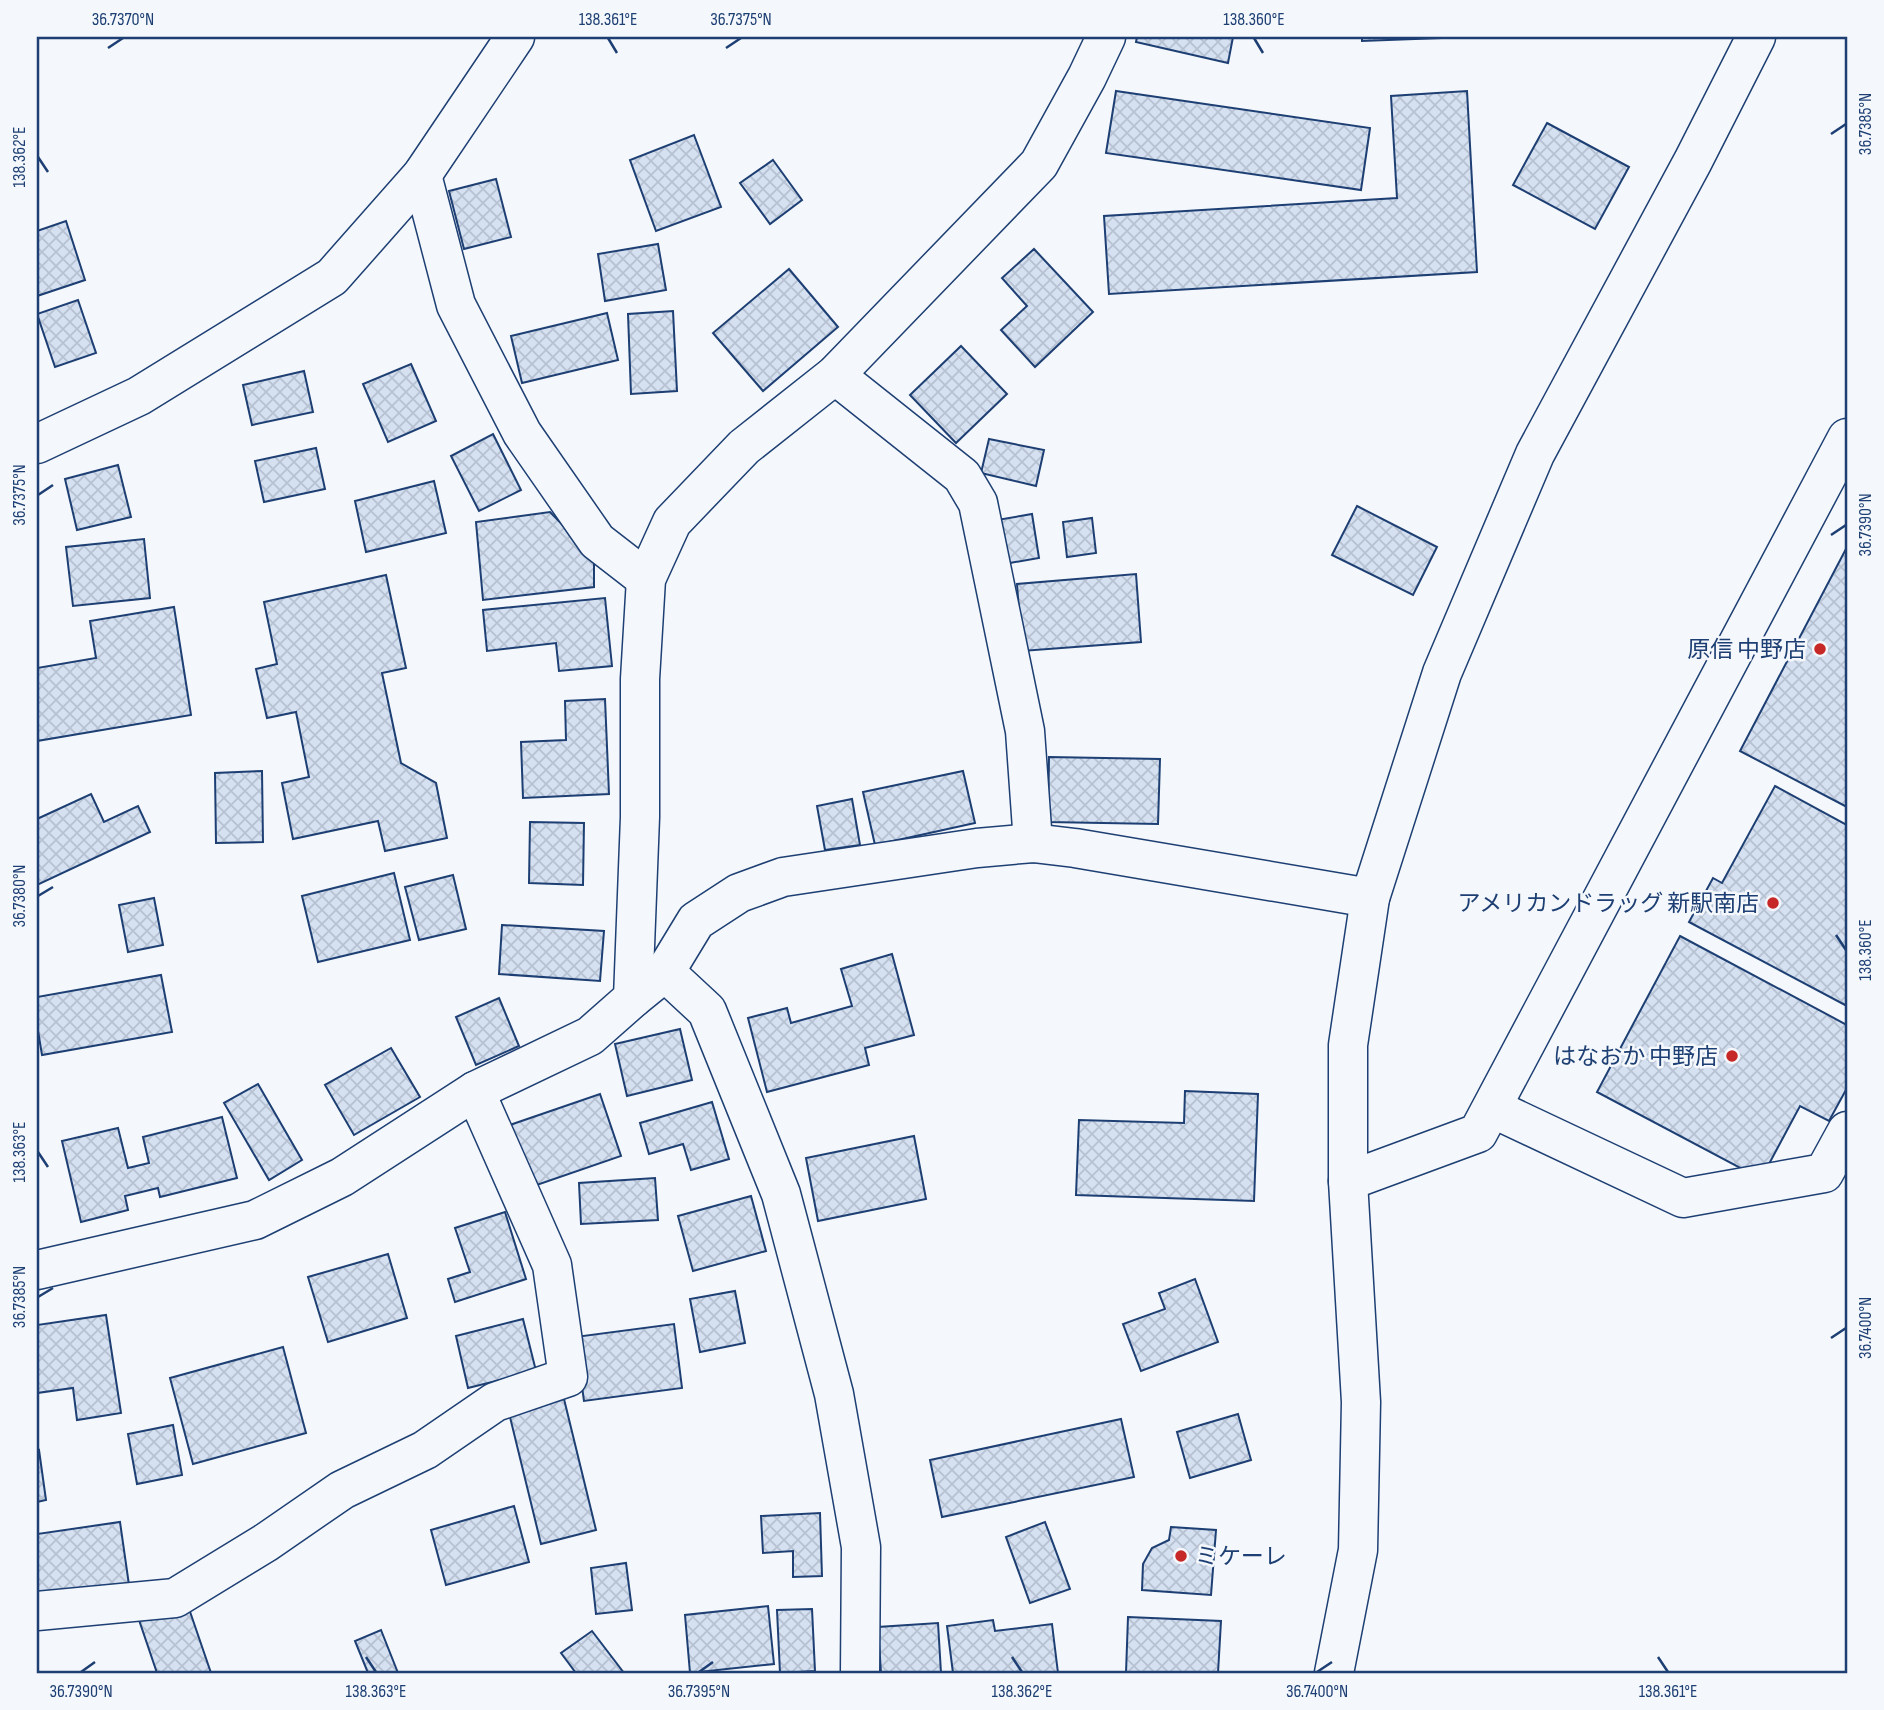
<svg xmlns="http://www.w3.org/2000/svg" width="1884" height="1710" font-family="'Sofia Sans Condensed','Noto Sans JP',sans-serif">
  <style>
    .building { fill: url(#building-cross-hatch); stroke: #1d3f73; stroke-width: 2 }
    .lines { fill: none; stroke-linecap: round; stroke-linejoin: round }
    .minor-casing { stroke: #1d3f73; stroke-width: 41 }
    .minor { stroke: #f4f7fb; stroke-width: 38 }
    .ticks { fill: none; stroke: #1d3f73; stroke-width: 2.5 }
    .poi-dot { fill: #c62828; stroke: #f4f7fb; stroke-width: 2.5 }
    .labels { text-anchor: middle; stroke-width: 5; stroke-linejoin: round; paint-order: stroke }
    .poi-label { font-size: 23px; fill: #1d3f73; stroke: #f4f7fb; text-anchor: end }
    .neatline { fill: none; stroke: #1d3f73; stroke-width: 2.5 }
    .ticks-label { font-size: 18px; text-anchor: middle; fill: #1d3f73 }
  </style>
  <defs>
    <pattern id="building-cross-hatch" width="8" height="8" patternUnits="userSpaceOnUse" patternTransform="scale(1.75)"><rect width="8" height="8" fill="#d5e0f0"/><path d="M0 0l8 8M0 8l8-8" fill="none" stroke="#b6c1d1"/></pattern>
  </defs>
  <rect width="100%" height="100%" fill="#f4f7fb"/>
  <g class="building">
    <path d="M 1137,37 L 1233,37 L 1228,63 L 1136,42 Z"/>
    <path d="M 1362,37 L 1441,37 L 1441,38 L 1362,41 Z"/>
    <path d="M 1116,91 L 1370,128 L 1361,190 L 1106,153 Z"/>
    <path d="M 1467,91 L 1477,272 L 1109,294 L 1104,216 L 1397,198 L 1391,96 Z"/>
    <path d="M 1547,123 L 1629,167 L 1595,229 L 1513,185 Z"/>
    <path d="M 694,135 L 721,207 L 656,231 L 630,160 Z"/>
    <path d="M 773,160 L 802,200 L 770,224 L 740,183 Z"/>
    <path d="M 496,179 L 511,237 L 464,249 L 449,191 Z"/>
    <path d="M 66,221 L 85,280 L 37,296 L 37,231 Z"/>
    <path d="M 658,244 L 666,290 L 605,301 L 598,254 Z"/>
    <path d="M 1034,249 L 1093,312 L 1035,367 L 1001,330 L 1027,306 L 1002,278 Z"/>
    <path d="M 789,269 L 838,327 L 763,391 L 713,333 Z"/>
    <path d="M 78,300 L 96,353 L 55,367 L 37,314 Z"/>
    <path d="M 673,311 L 677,391 L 631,394 L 628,314 Z"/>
    <path d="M 607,313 L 618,360 L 522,383 L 511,336 Z"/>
    <path d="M 961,346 L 1007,394 L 956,443 L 910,395 Z"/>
    <path d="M 411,364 L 436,421 L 388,442 L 363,384 Z"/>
    <path d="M 304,371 L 313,412 L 252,425 L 243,385 Z"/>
    <path d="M 493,434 L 521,490 L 479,511 L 451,456 Z"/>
    <path d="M 989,439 L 1044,450 L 1036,486 L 981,473 Z"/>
    <path d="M 316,448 L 325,489 L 264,502 L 255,461 Z"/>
    <path d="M 118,465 L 131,517 L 77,530 L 65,479 Z"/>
    <path d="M 434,481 L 446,533 L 366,552 L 355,501 Z"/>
    <path d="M 1357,506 L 1437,547 L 1413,595 L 1332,555 Z"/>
    <path d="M 550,512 L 594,557 L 594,587 L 483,600 L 476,522 Z"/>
    <path d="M 1032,514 L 1039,558 L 1004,564 L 997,520 Z"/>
    <path d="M 1092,518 L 1096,553 L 1067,557 L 1063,522 Z"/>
    <path d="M 144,539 L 150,598 L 73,606 L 66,547 Z"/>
    <path d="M 1847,547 L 1847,807 L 1740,751 Z"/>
    <path d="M 1136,574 L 1141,642 L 1022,651 L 1017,584 Z"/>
    <path d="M 386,575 L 406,668 L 382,673 L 401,763 L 436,783 L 447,838 L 385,851 L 378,821 L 293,839 L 282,783 L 309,777 L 296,712 L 267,718 L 256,669 L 277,664 L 264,602 Z"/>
    <path d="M 605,598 L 612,666 L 559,671 L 556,643 L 487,651 L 483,610 Z"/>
    <path d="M 174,607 L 191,715 L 37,741 L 37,668 L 96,658 L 90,621 Z"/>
    <path d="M 605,699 L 609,794 L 523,798 L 521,742 L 566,740 L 565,701 Z"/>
    <path d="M 1049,757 L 1160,759 L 1158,824 L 1048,822 Z"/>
    <path d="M 262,771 L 263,842 L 216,843 L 215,773 Z"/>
    <path d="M 963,771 L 975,823 L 875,845 L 863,792 Z"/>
    <path d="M 1775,786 L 1847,825 L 1847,1006 L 1689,922 L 1713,878 L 1722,883 Z"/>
    <path d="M 91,794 L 104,822 L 138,806 L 150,832 L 37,885 L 37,819 Z"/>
    <path d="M 852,799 L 860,845 L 825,850 L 817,806 Z"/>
    <path d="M 530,822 L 584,823 L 583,885 L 529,883 Z"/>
    <path d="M 394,873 L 410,940 L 318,962 L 302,896 Z"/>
    <path d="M 453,875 L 466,929 L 419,940 L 405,887 Z"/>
    <path d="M 154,898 L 163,945 L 128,952 L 119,905 Z"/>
    <path d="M 502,925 L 604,931 L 600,981 L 499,974 Z"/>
    <path d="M 1680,936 L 1847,1025 L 1847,1088 L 1829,1121 L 1800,1106 L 1761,1179 L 1597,1092 Z"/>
    <path d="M 892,954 L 914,1035 L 865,1048 L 869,1065 L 767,1092 L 748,1018 L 787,1008 L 791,1023 L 852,1006 L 841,969 Z"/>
    <path d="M 161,975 L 172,1032 L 42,1055 L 37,1025 L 37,997 Z"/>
    <path d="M 499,998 L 519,1046 L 476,1065 L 456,1017 Z"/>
    <path d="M 680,1029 L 692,1080 L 627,1096 L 615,1044 Z"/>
    <path d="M 391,1048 L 420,1097 L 354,1135 L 325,1085 Z"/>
    <path d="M 258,1084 L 302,1160 L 269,1180 L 224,1103 Z"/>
    <path d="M 1185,1091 L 1258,1094 L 1254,1201 L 1076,1195 L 1079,1120 L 1184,1123 Z"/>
    <path d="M 600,1094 L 621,1156 L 528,1188 L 507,1126 Z"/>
    <path d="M 712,1102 L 729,1159 L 691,1170 L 683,1144 L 649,1154 L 640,1123 Z"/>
    <path d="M 222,1117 L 237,1178 L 160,1197 L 158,1188 L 125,1196 L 128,1210 L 81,1222 L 62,1141 L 118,1128 L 128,1168 L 149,1163 L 143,1137 Z"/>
    <path d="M 914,1136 L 926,1199 L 818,1221 L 806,1158 Z"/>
    <path d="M 655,1178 L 658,1220 L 581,1224 L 579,1183 Z"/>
    <path d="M 751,1196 L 766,1251 L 693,1271 L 678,1216 Z"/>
    <path d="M 505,1212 L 526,1279 L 455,1302 L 448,1279 L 470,1272 L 455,1228 Z"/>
    <path d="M 388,1254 L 407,1318 L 328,1342 L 308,1277 Z"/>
    <path d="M 1195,1279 L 1218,1342 L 1141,1371 L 1123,1324 L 1165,1309 L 1159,1293 Z"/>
    <path d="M 735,1291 L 745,1343 L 700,1352 L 690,1299 Z"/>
    <path d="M 106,1315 L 121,1413 L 77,1420 L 73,1388 L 37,1393 L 37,1325 Z"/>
    <path d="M 523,1319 L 536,1371 L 468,1388 L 456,1336 Z"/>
    <path d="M 674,1324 L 682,1388 L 584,1401 L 575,1337 Z"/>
    <path d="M 283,1347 L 306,1433 L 193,1464 L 170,1378 Z"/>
    <path d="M 564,1399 L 596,1530 L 541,1544 L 509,1413 Z"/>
    <path d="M 1238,1414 L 1251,1460 L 1190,1478 L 1177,1432 Z"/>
    <path d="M 1121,1419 L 1134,1477 L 942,1517 L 930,1460 Z"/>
    <path d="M 173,1425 L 182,1475 L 137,1484 L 128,1434 Z"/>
    <path d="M 39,1450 L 46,1500 L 37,1502 L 37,1451 Z"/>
    <path d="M 514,1506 L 529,1562 L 446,1585 L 431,1530 Z"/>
    <path d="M 820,1513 L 822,1576 L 793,1577 L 793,1551 L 763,1553 L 761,1516 Z"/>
    <path d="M 120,1522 L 129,1585 L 37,1598 L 37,1534 Z"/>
    <path d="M 1045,1522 L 1070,1589 L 1030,1603 L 1006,1537 Z"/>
    <path d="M 1171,1527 L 1216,1530 L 1211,1595 L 1142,1590 L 1143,1564 L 1152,1548 L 1169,1540 Z"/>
    <path d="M 626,1563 L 632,1610 L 596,1614 L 591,1568 Z"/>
    <path d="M 185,1597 L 211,1673 L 155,1673 L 157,1673 L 137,1614 Z"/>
    <path d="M 768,1606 L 774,1664 L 690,1673 L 685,1615 Z"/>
    <path d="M 812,1609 L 815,1671 L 780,1673 L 777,1610 Z"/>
    <path d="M 1128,1617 L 1221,1621 L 1218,1673 L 1126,1673 Z"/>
    <path d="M 993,1620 L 995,1631 L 1052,1624 L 1058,1673 L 953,1673 L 947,1626 Z"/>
    <path d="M 938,1623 L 941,1673 L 881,1673 L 878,1627 Z"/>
    <path d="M 381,1630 L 398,1673 L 368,1673 L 355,1641 Z"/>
    <path d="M 592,1631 L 624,1673 L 576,1673 L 561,1653 Z"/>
  </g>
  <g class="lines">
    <defs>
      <g id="minor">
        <path d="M 422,175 L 456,305 L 522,433 L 597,541 L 646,579"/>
        <path d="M 835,375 L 962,476 L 978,503 L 1025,731 L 1033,843"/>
        <path d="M 37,444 L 139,396 L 332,277 L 422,175 L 515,37"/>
        <path d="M 665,972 L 696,921 L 739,893 L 783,877 L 977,848 L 1033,843 L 1075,848 L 1370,898"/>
        <path d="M 633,998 L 665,972 L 707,1011 L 781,1194 L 834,1394 L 861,1547 L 860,1673"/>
        <path d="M 1492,1108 L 1683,1198 L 1824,1173 L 1847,1131"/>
        <path d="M 1348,1181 L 1478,1133 L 1847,438"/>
        <path d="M 37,1270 L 255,1220 L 342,1177 L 475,1091 L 590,1036 L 633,998 L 640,817 L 640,679 L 646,579 L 672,522 L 744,447 L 835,375 L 1039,164 L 1087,77 L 1106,37"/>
        <path d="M 37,1611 L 175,1598 L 265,1543 L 342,1490 L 425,1450 L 495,1402 L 568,1377 L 552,1265 L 475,1091"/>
        <path d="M 1334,1673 L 1358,1550 L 1361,1402 L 1348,1181 L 1348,1045 L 1370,898 L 1442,673 L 1535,454 L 1693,161 L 1756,37"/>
      </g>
    </defs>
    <use href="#minor" class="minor-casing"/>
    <use href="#minor" class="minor"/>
  </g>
  <path class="ticks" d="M 608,38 L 617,53M 1254,38 L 1263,53M 108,48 L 123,38M 726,48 L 741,38M 1831,134 L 1846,124M 38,157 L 48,172M 38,495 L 53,485M 1831,535 L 1846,525M 38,896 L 53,887M 1836,935 L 1846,950M 38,1152 L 48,1167M 38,1297 L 53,1288M 1831,1338 L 1846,1328M 366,1657 L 376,1672M 1012,1657 L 1022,1672M 1658,1657 L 1668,1672M 81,1672 L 95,1662M 699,1672 L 713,1662M 1317,1672 L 1332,1662"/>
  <g class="poi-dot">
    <circle cx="1820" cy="649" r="7"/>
    <circle cx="1773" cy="903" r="7"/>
    <circle cx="1732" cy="1056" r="7"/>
    <circle cx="1181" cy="1556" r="7"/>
  </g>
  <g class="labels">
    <g class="poi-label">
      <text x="1806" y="657">原信 中野店</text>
      <text x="1759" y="911">アメリカンドラッグ 新駅南店</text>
      <text x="1718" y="1064">はなおか 中野店</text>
      <text x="1195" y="1564" text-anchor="start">ミケーレ</text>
    </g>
  </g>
  <rect width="1884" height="1710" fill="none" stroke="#f4f7fb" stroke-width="77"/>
  <rect x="38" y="38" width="1808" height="1634" class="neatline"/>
  <g class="ticks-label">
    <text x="123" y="25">36.7370°N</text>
    <text x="608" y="25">138.361°E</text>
    <text x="741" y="25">36.7375°N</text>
    <text x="1254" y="25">138.360°E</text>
    <text transform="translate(1865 124) rotate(-90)" y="6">36.7385°N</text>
    <text transform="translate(19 157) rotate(-90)" y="6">138.362°E</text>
    <text transform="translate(19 495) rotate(-90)" y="6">36.7375°N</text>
    <text transform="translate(1865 525) rotate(-90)" y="6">36.7390°N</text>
    <text transform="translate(19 896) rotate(-90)" y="6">36.7380°N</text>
    <text transform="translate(1865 950) rotate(-90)" y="6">138.360°E</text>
    <text transform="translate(19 1152) rotate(-90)" y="6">138.363°E</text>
    <text transform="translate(19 1297) rotate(-90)" y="6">36.7385°N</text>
    <text transform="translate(1865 1328) rotate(-90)" y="6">36.7400°N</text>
    <text x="81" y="1697">36.7390°N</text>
    <text x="376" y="1697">138.363°E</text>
    <text x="699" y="1697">36.7395°N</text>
    <text x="1022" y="1697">138.362°E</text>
    <text x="1317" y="1697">36.7400°N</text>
    <text x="1668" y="1697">138.361°E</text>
  </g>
</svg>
